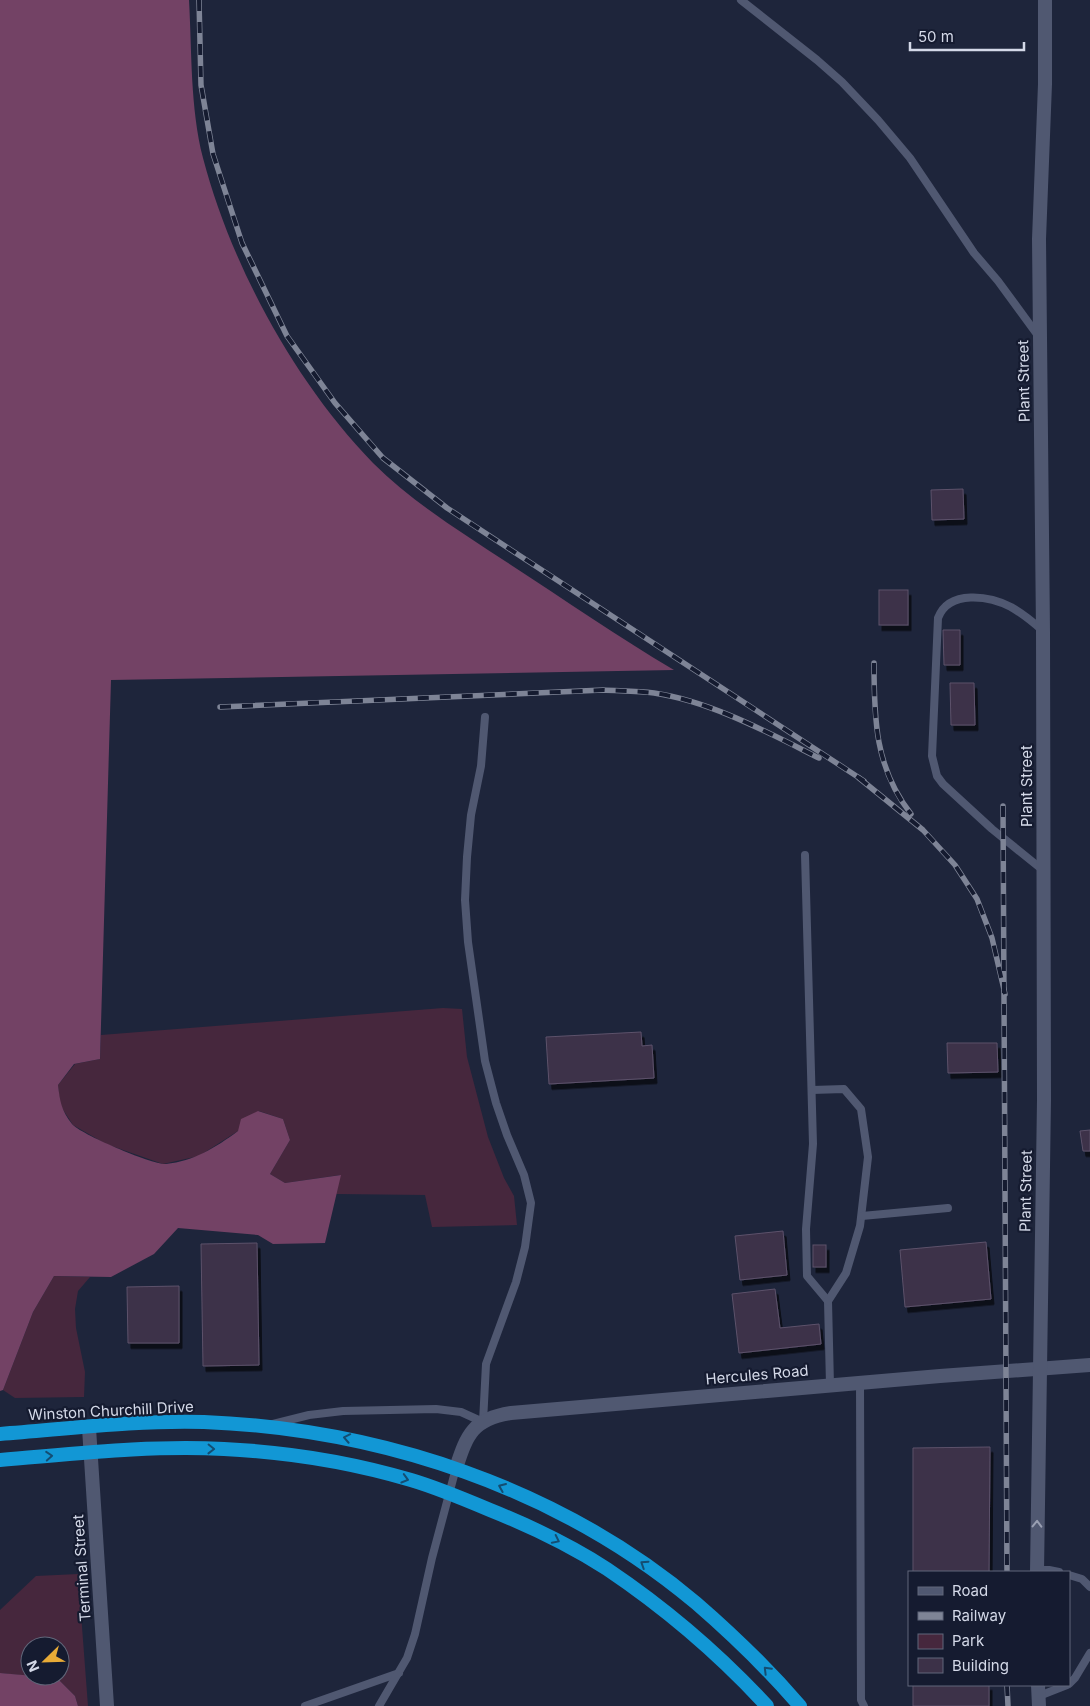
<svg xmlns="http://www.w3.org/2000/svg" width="1090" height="1706" font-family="Inter,sans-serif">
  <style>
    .green { fill: #46273d }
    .forest { fill: #734265 }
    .building { fill: #3c3148; stroke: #5d526b; filter: url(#shadow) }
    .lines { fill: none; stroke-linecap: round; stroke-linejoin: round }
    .service { stroke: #505871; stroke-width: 8 }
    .minor { stroke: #505871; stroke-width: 14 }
    .trunk { stroke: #1297d5; stroke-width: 14 }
    .rail-casing { stroke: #7e8496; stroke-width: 5.5 }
    .rail { stroke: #151b30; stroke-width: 4; stroke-dasharray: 11; stroke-linecap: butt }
    .oneway { stroke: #144d72 }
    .oneway2 { stroke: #999fb2 }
    .labels { text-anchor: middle; stroke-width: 4.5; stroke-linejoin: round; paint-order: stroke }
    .street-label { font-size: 15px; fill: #d4d9e8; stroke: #151b30 }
  </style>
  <defs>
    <filter id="shadow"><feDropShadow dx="3" dy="5.5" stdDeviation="0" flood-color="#0009"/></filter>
  </defs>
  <rect width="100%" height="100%" fill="#1e253b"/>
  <g class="green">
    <path d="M 443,1008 L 462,1009 L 467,1057 L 488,1137 L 504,1178 L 514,1196 L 517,1225 L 432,1227 L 425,1195 L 336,1194 L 340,1175 L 285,1183 L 270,1174 L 290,1140 L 283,1119 L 259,1111 L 238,1131 L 199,1156 L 163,1164 L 106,1144 L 73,1125 L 60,1105 L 58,1085 L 75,1064 L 100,1059 L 101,1035 Z"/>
    <path d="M 54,1276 L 90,1277 L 78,1291 L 75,1309 L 76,1328 L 85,1372 L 84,1397 L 15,1398 L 3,1390 L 33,1312 Z"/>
    <path d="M 78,1574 L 88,1706 L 78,1706 L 75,1696 L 57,1678 L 33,1676 L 60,1676 L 60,1646 L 30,1646 L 30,1676 L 0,1673 L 0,1610 L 36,1576 Z"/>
  </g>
  <g class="forest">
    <path d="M 0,0 L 189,0 C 192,52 190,107 203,158 C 231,265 295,383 373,463 C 413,503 464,534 511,565 C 565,600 618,637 674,670 L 111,680 L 100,1059 L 74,1064 L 58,1085 C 60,1101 61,1110 72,1124 C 80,1134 153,1165 166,1164 C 194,1161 215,1148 238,1131 L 241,1119 L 258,1111 L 283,1119 L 290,1140 L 270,1174 L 285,1183 L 341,1175 L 325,1243 L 273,1244 L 258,1235 L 178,1228 L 154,1254 L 111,1277 L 54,1276 L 33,1312 L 3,1390 L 0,1391 Z"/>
    <path d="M 0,1673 L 57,1678 L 75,1696 L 78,1706 L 0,1706 Z"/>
  </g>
  <g class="building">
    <path d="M 963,489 L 964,519 L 932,520 L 931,490 Z"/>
    <rect x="879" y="590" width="29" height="35"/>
    <path d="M 943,630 L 960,630 L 960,665 L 944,665 Z"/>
    <path d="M 950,683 L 974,683 L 975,725 L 951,725 Z"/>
    <path d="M 641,1032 L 642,1046 L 652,1045 L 654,1078 L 549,1084 L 546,1037 Z"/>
    <path d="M 947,1043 L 997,1043 L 998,1072 L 948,1073 Z"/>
    <path d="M 1090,1130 L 1090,1151 L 1083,1151 L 1080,1131 Z"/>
    <path d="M 783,1231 L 787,1275 L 740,1280 L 735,1236 Z"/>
    <path d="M 986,1242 L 991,1299 L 905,1307 L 900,1250 Z"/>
    <path d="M 257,1243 L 259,1365 L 203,1366 L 201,1244 Z"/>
    <rect x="813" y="1245" width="13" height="22"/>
    <path d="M 179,1286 L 179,1343 L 128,1343 L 127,1287 Z"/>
    <path d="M 775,1289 L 780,1328 L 819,1324 L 821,1344 L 739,1353 L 732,1294 Z"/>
    <path d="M 990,1447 L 989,1572 L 913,1572 L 913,1448 Z"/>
    <rect x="913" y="1685" width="76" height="21"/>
  </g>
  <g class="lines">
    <g class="service">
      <path d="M 741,0 L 817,60 L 842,82 L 878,120 L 910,158 L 974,253 L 998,281 L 1039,337"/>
      <path d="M 1043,631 C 1033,622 1023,614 1011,607 C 990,596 949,589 938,618 L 932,756 L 937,776 L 943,784 L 992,829 L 1044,871"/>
      <path d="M 805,855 L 813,1144 L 806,1229 L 807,1276 L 828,1301 L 830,1385"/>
      <path d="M 812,1090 L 844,1089 L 861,1109 L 868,1157 L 860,1226 L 846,1273 L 828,1301"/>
      <path d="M 862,1216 L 948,1208"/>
      <path d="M 860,1383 L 861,1700 L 864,1706"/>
      <path d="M 273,1424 L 309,1415 L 343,1411 L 436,1409 L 461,1412 L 483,1422 L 486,1364 L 516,1282 L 525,1247 L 531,1203 L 524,1175 L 507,1135 L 496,1103 L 485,1061 L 468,942 L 465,900 L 467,857 L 471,815 L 481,766 L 485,717"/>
      <path d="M 1037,1570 L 1049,1570 L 1059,1572"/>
      <path d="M 1069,1575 L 1082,1579 L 1090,1587"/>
      <path d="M 1069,1684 L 1075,1678 L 1090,1653"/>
      <path d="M 1039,1696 L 1067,1685"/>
      <path d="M 305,1706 L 399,1673"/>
      <path d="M 379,1706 L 407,1658 L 415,1634 L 432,1558 L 456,1468"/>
    </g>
    <g class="minor">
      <path d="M 89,1428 L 107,1706"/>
      <path d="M 456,1468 C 467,1434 473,1419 511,1413 L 940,1376 L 1090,1365"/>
      <path d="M 1037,1572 L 1044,1100 L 1043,632 L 1039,239 L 1045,84 L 1045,0"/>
      <path d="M 1038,1685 L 1039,1706"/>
    </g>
    <g class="trunk">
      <path d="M 0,1434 C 67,1429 137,1420 204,1422 C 381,1429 559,1488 696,1603 C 733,1635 768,1669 800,1706"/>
      <path d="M 0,1460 C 74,1454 149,1445 224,1449 C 287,1452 350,1462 411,1480 C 438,1488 464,1499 490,1510 C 530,1526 570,1545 607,1569 C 665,1608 719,1654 767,1706"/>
    </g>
    <defs>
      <g id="rail">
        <path d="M 199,0 L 201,85 L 213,154 L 242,243 L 287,336 L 335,403 L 383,458 L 447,508 L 864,781"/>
        <path d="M 874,663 C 874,719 875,768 911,814"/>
        <path d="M 220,707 L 603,690 C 620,691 637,691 654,693 C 710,701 769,733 819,758"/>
        <path d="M 859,778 L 923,830 L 955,865 L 977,899 L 992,938 L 1005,994"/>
        <path d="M 1003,806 L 1007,1572"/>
        <path d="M 1007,1685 L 1008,1706"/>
      </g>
    </defs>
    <use href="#rail" class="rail-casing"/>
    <use href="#rail" class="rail"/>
  </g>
  <defs><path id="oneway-chevron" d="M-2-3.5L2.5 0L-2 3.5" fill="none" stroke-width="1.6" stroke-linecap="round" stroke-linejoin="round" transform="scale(1.25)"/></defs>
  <g class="oneway">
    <use href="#oneway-chevron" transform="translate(347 1438) rotate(-169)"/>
    <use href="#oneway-chevron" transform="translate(211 1449) rotate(1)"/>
    <use href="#oneway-chevron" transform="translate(49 1456) rotate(-4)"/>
    <use href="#oneway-chevron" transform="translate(405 1479) rotate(16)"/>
    <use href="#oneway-chevron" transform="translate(502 1487) rotate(-157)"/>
    <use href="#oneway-chevron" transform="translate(556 1540) rotate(26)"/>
    <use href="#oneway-chevron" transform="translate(644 1564) rotate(-147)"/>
    <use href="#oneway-chevron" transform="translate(767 1670) rotate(-135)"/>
  </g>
  <use class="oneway2" href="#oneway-chevron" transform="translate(1037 1524) rotate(-89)"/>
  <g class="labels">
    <g class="street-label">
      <text transform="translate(1024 381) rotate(-91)" y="5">Plant Street</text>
      <text transform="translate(1027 786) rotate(-90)" y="5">Plant Street</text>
      <text transform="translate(1026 1191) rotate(-89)" y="5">Plant Street</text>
      <text transform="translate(757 1375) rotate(-5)" y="5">Hercules Road</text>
      <text transform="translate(111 1411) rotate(-3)" y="5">Winston Churchill Drive</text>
      <text transform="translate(82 1568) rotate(-94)" y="5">Terminal Street</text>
    </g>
  </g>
  <rect x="908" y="1571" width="162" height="115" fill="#151b30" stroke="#61677a"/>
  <rect x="918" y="1587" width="25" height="8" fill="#505871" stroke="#61677a"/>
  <text x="952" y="1596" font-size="15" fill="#d4d9e8">Road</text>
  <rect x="918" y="1612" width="25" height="8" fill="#7e8496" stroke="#61677a"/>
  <text x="952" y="1621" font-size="15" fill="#d4d9e8">Railway</text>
  <rect x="918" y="1634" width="25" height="15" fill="#46273d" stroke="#61677a"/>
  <text x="952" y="1646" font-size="15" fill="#d4d9e8">Park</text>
  <rect x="918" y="1658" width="25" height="15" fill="#3c3148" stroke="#61677a"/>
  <text x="952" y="1671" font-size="15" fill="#d4d9e8">Building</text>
  <g transform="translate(45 1661) rotate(247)"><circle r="24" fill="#151b30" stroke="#61677a"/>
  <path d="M0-4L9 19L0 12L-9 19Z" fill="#e8ab37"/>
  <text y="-8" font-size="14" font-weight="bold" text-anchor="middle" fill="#d4d9e8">N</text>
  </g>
  <path d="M910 42v8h114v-8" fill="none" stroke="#d4d9e8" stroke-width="2.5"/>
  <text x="918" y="42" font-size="15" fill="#d4d9e8" stroke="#151b30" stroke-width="4" paint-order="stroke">50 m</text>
</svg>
